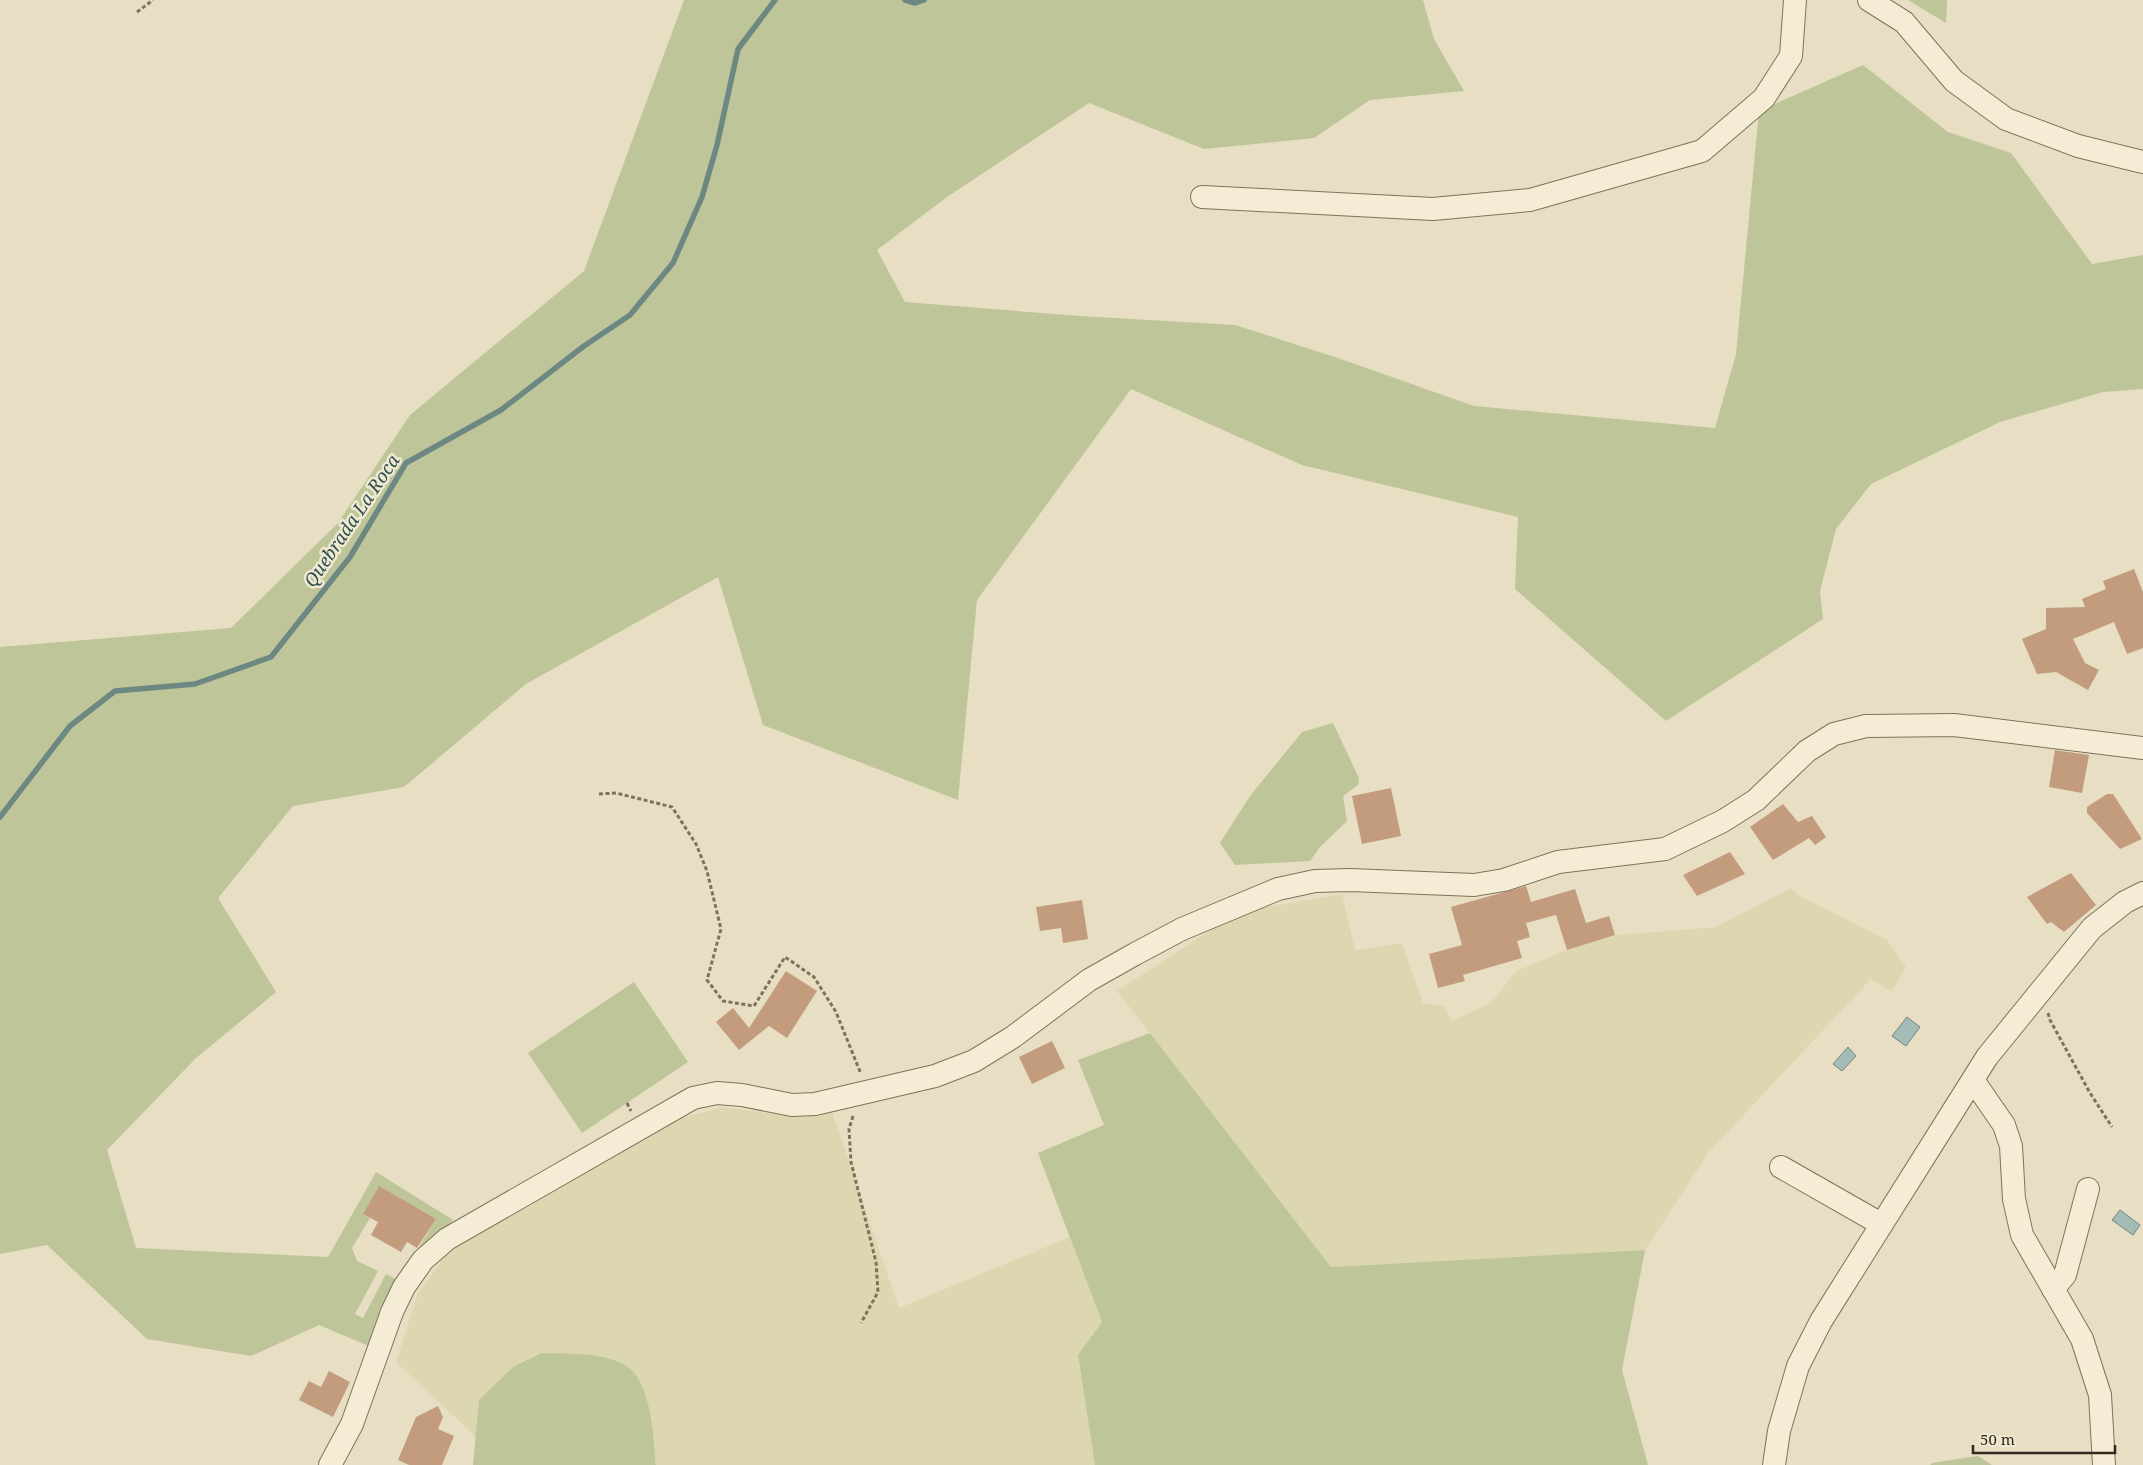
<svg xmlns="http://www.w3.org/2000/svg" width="2143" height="1465" font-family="'Noto Serif',serif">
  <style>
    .farmland { fill: #ddd7b1 }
    .green { fill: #bec598 }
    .water { fill: #a4bbb6; stroke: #6d8882 }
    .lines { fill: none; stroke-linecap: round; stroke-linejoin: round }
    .stream { stroke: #6d8882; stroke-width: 5.5 }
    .building { fill: #c29c7d }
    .minor-casing { stroke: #80715c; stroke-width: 24 }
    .path { stroke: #80715c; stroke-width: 3; stroke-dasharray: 4 2.5; stroke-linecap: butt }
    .minor { stroke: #f4ecd5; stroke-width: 22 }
    .labels { text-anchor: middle; stroke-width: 5; stroke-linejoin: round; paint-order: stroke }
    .water-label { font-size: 18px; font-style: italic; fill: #2f504f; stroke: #f0e9d1 }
  </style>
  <rect width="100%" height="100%" fill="#e8dec3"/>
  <g class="farmland">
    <path d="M 1791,888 L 1796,894 L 1887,940 L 1906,967 L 1892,992 L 1871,979 L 1709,1152 L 1645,1250 L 1331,1267 L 1117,991 L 1214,928 L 1262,908 L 1342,894 L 1355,950 L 1402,943 L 1423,1003 L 1445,1006 L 1451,1021 L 1491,1003 L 1516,971 L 1567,950 L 1615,935 L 1716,927 Z"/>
    <path d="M 723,1107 L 790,1116 L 832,1111 L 899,1308 L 1070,1237 L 1102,1322 L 1078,1355 L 1095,1465 L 656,1465 L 646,1395 L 587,1355 L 540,1353 L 513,1367 L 477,1419 L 476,1437 L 396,1362 L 418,1293 L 448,1252 L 677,1119 Z"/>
  </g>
  <g class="green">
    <path d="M 684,0 L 1423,0 L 1434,39 L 1464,91 L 1370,100 L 1314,138 L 1204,149 L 1089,103 L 947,197 L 877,250 L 905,302 L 1080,316 L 1235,325 L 1338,358 L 1474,406 L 1715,428 L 1736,354 L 1759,111 L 1863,65 L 1948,132 L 2011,153 L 2092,264 L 2143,255 L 2143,389 L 2103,392 L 2000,422 L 1871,484 L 1836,529 L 1820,591 L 1823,619 L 1666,721 L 1515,589 L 1518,517 L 1302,465 L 1131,389 L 977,600 L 958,800 L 763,725 L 718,577 L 526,684 L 404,787 L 293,806 L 218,898 L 276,992 L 196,1058 L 107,1150 L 136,1248 L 328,1257 L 376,1172 L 453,1220 L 423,1252 L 418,1249 L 436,1219 L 379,1187 L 363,1214 L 370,1218 L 352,1248 L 357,1261 L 378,1271 L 355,1314 L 363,1318 L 386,1274 L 401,1282 L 371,1347 L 319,1325 L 251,1356 L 147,1339 L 47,1245 L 0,1254 L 0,647 L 231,628 L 338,523 L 410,415 L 584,271 Z"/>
    <path d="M 1908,0 L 1947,0 L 1946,23 Z"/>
    <path d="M 1333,723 L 1359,778 L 1358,785 L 1343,796 L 1347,821 L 1320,847 L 1310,861 L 1235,865 L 1220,843 L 1250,796 L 1302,732 Z"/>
    <path d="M 634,982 L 688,1062 L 582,1133 L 528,1053 Z"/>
    <path d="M 1150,1033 L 1331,1267 L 1645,1250 L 1622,1370 L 1648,1465 L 1095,1465 L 1078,1355 L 1102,1322 L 1038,1153 L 1104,1125 L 1078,1060 Z"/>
    <path d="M 541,1353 C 566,1354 598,1352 621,1363 C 652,1376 653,1436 656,1465 L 473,1465 L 479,1400 L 513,1367 Z"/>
    <path d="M 1978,1456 L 1992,1465 L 1930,1465 L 1932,1463 Z"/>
  </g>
  <g class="water">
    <path d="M 1907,1017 L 1920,1027 L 1906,1046 L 1892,1036 Z"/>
    <path d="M 1848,1047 L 1856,1056 L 1842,1071 L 1833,1064 Z"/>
    <path d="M 2120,1210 L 2140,1225 L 2133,1235 L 2112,1220 Z"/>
  </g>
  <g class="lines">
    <g class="stream">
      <path d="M 905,0 L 915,3 L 924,0"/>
      <path d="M 0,817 L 70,726 L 115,691 L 195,684 L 271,657 L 350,557 L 406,463 L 501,410 L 584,346 L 630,315 L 673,263 L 702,197 L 717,145 L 738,49 L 775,0"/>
    </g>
  </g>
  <g class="building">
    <path d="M 2134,569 L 2143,592 L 2143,648 L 2127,654 L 2114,622 L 2073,639 L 2085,663 L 2099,670 L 2088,690 L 2056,672 L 2037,674 L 2022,639 L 2046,629 L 2046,608 L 2085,607 L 2082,599 L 2106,589 L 2103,581 Z"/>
    <path d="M 2055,750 L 2089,755 L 2082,793 L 2049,787 Z"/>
    <path d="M 1391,788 L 1401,836 L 1362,844 L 1352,796 Z"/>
    <path d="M 2107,794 L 2113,794 L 2142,839 L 2120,849 L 2087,813 L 2087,807 Z"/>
    <path d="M 1783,804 L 1798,822 L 1812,816 L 1826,837 L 1815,845 L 1809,838 L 1773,860 L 1750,827 Z"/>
    <path d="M 1730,852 L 1745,874 L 1697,896 L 1683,875 Z"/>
    <path d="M 2071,873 L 2096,905 L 2064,932 L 2051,922 L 2047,924 L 2027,897 Z"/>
    <path d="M 1526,886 L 1531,902 L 1575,889 L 1586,923 L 1609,916 L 1615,935 L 1567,950 L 1556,915 L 1526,923 L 1530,937 L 1517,941 L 1522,958 L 1463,975 L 1465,981 L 1438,988 L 1429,954 L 1462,945 L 1451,907 Z"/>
    <path d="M 1082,900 L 1088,939 L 1063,943 L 1061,928 L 1040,931 L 1036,907 Z"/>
    <path d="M 786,971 L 817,991 L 787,1038 L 769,1026 L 739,1050 L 716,1022 L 733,1008 L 749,1028 Z"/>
    <path d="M 1052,1041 L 1065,1068 L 1032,1084 L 1019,1057 Z"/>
    <path d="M 379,1186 L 436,1219 L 417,1248 L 407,1242 L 401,1252 L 371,1235 L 378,1222 L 363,1214 Z"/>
    <path d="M 329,1371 L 350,1382 L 333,1417 L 299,1400 L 309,1381 L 321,1387 Z"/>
    <path d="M 438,1406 L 443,1417 L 438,1429 L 454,1436 L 442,1465 L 409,1465 L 398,1460 L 416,1417 Z"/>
  </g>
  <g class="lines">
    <defs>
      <g id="minor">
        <path d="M 1869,0 L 1904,22 L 1954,81 L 2006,119 L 2078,146 L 2143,162"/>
        <path d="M 1202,197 L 1433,209 L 1530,200 L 1702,151 L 1764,98 L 1791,56 L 1795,0"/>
        <path d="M 1973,1080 L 2004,1125 L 2011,1146 L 2014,1199 L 2022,1235 L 2082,1339 L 2100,1395 L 2104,1465"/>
        <path d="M 1781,1167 L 1881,1224"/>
        <path d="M 2053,1289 L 2065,1275 L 2088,1189"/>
        <path d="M 330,1465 L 352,1424 L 392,1312 L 404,1287 L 423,1260 L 447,1239 L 693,1098 L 717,1093 L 742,1095 L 792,1105 L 815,1104 L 935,1076 L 974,1061 L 1013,1037 L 1089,980 L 1135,954 L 1182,929 L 1278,889 L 1315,881 L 1350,880 L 1474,885 L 1504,880 L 1558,862 L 1665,849 L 1723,821 L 1756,800 L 1807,751 L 1834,734 L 1866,726 L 1954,725 L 2143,748"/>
        <path d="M 1774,1465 L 1779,1431 L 1798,1366 L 1821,1321 L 1987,1057 L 2092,928 L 2125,902 L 2143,893"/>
      </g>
    </defs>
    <use href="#minor" class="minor-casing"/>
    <g class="path">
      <path d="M 137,12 L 153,0"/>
      <path d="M 599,794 L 616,793 L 672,807 L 696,844 L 707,871 L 721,929 L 707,980 L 723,1001 L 754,1006 L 785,957 L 814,977 L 836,1012 L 861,1074"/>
      <path d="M 2048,1013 L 2050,1020 L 2090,1093 L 2112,1127"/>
      <path d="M 627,1103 L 631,1111"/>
      <path d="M 853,1116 L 849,1129 L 851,1162 L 876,1262 L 878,1292 L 861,1323"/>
    </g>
    <use href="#minor" class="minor"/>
  </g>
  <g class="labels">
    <g class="water-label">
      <text transform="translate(352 521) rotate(-56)" y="6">Quebrada La Roca</text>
    </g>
  </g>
  <path d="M1973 1445v8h142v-8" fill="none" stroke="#32281e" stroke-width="2.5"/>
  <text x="1980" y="1445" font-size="15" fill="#32281e" stroke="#f0e9d1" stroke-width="4" paint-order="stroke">50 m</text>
</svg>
